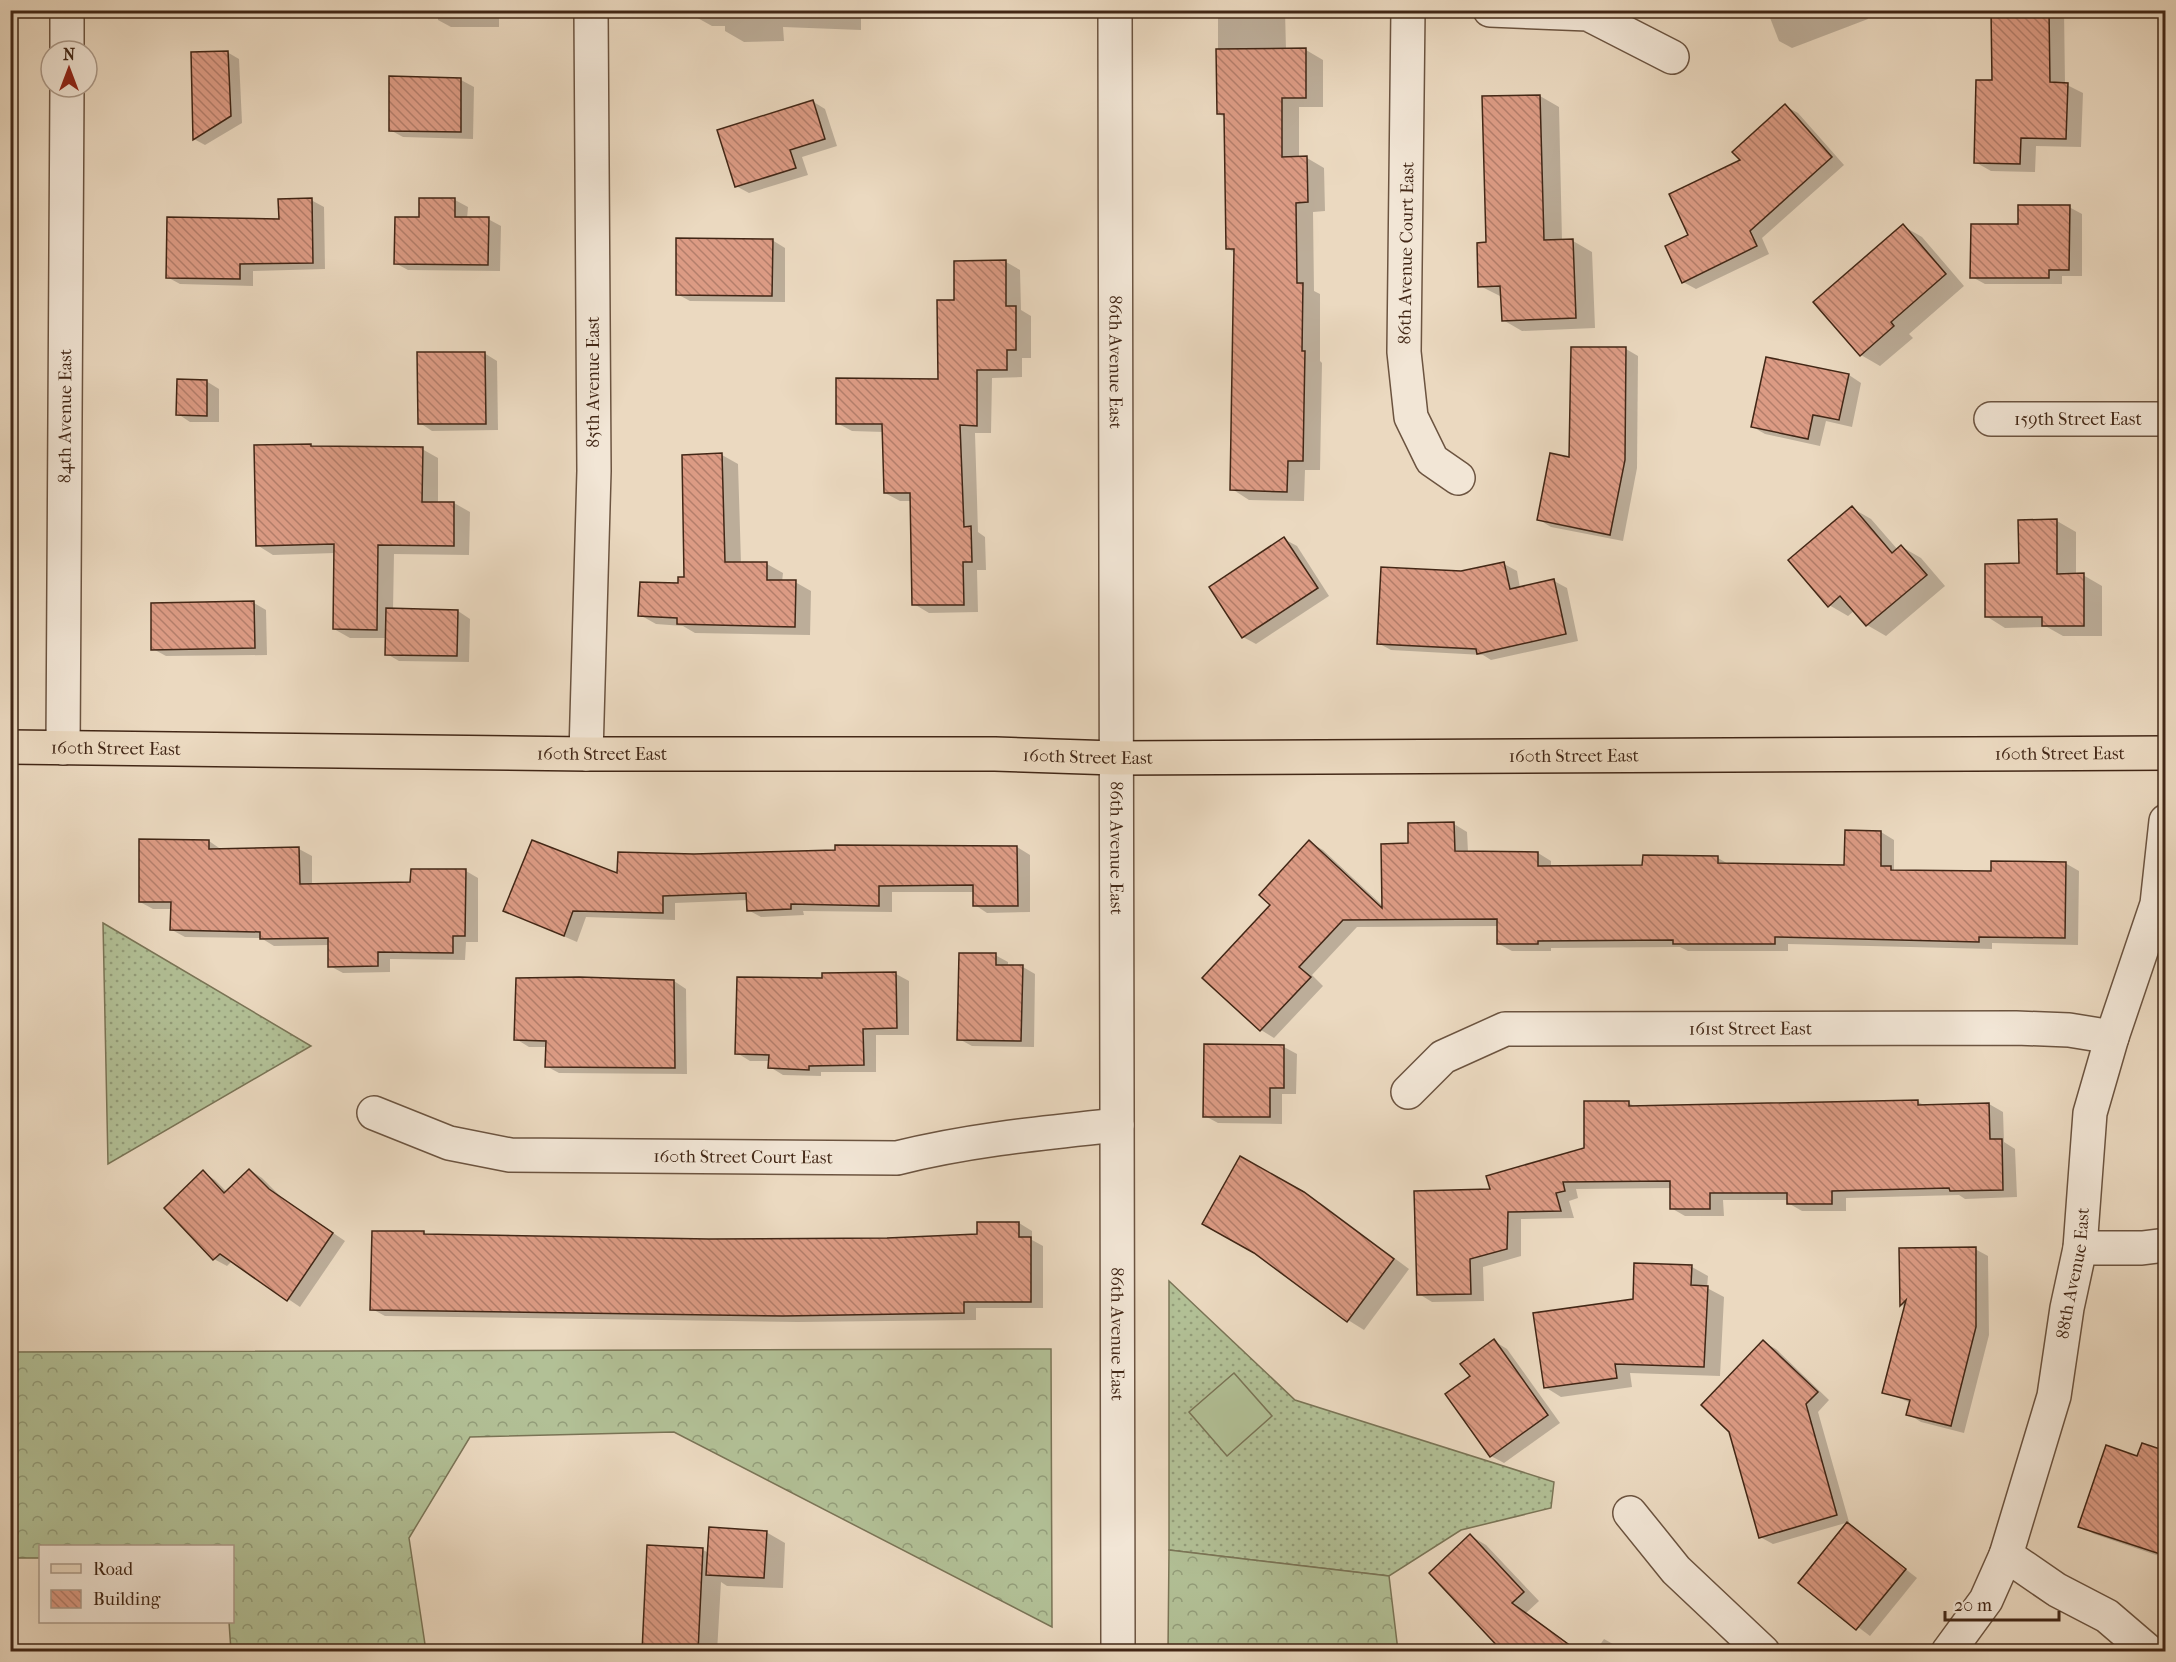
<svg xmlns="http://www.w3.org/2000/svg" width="2176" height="1662" font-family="'IM FELL French Canon',serif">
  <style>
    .grass { fill: url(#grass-dots); stroke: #7a7456; stroke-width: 1.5 }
    .forest { fill: url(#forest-crowns); stroke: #7a7456; stroke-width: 1.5 }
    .pitch { fill: #b2c096; stroke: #7a7456; stroke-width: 1.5 }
    .shadow { fill: #0003 }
    .building { fill: url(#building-back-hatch); stroke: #422716; stroke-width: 1.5 }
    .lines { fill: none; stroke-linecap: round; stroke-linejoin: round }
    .minor-casing { stroke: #6c5440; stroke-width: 36 }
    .major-casing { stroke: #422716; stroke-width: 36 }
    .minor { stroke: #f2e6d6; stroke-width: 33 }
    .major { stroke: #ebd9c0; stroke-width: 33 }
    .labels { text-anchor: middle; stroke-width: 5; stroke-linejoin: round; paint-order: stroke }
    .street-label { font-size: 18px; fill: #422716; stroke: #f2e6d6 }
  </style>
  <defs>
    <pattern id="grass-dots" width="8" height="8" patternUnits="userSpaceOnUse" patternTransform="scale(1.5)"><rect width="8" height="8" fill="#b2c096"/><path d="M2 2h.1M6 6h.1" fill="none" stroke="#929c79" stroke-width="1.8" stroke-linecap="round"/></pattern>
    <pattern id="forest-crowns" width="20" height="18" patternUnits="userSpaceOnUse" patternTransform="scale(1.5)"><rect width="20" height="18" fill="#b2c096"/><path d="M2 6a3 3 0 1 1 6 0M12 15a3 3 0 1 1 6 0" fill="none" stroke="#929c79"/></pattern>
    <pattern id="building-back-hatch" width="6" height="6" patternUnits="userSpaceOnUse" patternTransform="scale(1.5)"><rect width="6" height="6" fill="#dc9b84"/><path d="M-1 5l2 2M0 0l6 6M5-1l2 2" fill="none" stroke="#b47e6b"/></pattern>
  </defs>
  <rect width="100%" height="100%" fill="#ebd9c0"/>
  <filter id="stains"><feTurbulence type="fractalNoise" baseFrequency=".00333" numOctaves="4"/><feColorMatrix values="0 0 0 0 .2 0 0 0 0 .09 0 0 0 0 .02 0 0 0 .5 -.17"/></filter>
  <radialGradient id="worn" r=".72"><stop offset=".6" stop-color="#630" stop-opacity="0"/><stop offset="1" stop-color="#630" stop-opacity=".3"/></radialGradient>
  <g class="grass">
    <path d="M 103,923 L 311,1046 L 108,1164 Z"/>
    <path d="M 1169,1281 L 1295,1400 L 1554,1482 L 1551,1508 L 1461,1530 L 1389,1576 L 1169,1550 Z"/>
  </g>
  <g class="forest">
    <path d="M 1051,1349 L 1052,1627 L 674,1432 L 470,1437 L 409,1538 L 426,1651 L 231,1651 L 229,1622 L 232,1622 L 232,1546 L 40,1546 L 40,1558 L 11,1558 L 11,1352 Z"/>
    <path d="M 1169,1550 L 1389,1576 L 1398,1651 L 1168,1651 Z"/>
  </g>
  <path class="pitch" d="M 1234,1373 L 1272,1416 L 1227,1456 L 1189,1412 Z"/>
  <g class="shadow">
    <path d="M 438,10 L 499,10 L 499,27 L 451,27 L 438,20 Z"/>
    <path d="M 693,10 L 861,10 L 861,30 L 783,27 L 784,41 L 744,42 L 725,31 L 725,26 L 712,26 L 694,16 Z"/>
    <path d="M 1218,10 L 1285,10 L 1286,50 L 1306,50 L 1323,60 L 1323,107 L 1299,107 L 1299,158 L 1307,158 L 1324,168 L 1325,211 L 1313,212 L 1314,291 L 1320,294 L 1320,361 L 1322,363 L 1320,470 L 1305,470 L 1304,501 L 1249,500 L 1232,489 L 1235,253 L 1227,248 L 1225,118 L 1218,113 Z"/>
    <path d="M 1767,10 L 1864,10 L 1868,19 L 1792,48 L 1779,41 Z"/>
    <path d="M 1993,10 L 2064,10 L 2065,84 L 2083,93 L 2081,147 L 2036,146 L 2035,172 L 1991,171 L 1975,162 L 1994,82 Z"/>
    <path d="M 227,52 L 239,59 L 242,123 L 205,145 L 194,139 Z"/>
    <path d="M 461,80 L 474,87 L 473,139 L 403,137 L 390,130 Z"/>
    <path d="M 1540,96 L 1559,107 L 1562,241 L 1573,241 L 1592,252 L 1595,328 L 1522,331 L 1503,320 L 1502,297 L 1480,286 L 1487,244 Z"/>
    <path d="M 812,101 L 825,109 L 837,146 L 802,157 L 808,175 L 749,193 L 736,186 Z"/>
    <path d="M 1785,106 L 1798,113 L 1844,165 L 1762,238 L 1769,254 L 1696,289 L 1683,282 L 1742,161 Z"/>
    <path d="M 311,200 L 324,207 L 325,269 L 253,271 L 253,286 L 180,284 L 167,277 L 281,221 Z"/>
    <path d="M 455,200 L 468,207 L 467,219 L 488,219 L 501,226 L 500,271 L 408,270 L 395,263 L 420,219 Z"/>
    <path d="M 2069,207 L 2082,214 L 2082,276 L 2062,276 L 2062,284 L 1985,284 L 1972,277 L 2019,225 Z"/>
    <path d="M 1903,226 L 1922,237 L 1964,286 L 1909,334 L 1913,338 L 1880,366 L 1861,355 L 1815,302 Z"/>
    <path d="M 772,240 L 785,248 L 785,302 L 690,301 L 677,294 Z"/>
    <path d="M 1006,262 L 1020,270 L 1021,310 L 1031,316 L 1031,358 L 1022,358 L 1022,377 L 992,378 L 991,433 L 975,433 L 978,532 L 985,537 L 986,570 L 977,570 L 978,612 L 929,613 L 914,604 L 912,501 L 900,501 L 885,493 L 884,432 L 852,431 L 837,423 L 939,381 L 956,301 Z"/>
    <path d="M 1626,349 L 1638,356 L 1637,468 L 1623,541 L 1551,527 L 1538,519 Z"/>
    <path d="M 484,353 L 497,361 L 498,430 L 432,431 L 420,423 Z"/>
    <path d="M 1767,359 L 1849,375 L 1861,383 L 1852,427 L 1826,421 L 1820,446 L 1765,434 L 1753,427 Z"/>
    <path d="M 206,381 L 219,389 L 219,422 L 190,422 L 178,414 Z"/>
    <path d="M 422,449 L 438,458 L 438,503 L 454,503 L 470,512 L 469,555 L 394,554 L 393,610 L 458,611 L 470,619 L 469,662 L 399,661 L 387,654 L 387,638 L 350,638 L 334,629 L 335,553 L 273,555 L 257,545 Z"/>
    <path d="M 722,455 L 738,464 L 741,563 L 767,564 L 783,573 L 782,582 L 795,582 L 811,591 L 810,635 L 695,633 L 683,626 L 656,624 L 640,615 L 686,578 L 684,456 Z"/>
    <path d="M 1852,508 L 1871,519 L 1898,550 L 1902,547 L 1921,558 L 1945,586 L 1886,636 L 1867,625 L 1855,610 L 1848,616 L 1829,605 Z"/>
    <path d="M 2057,521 L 2076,532 L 2076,575 L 2083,575 L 2102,586 L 2102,636 L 2063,636 L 2047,627 L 2005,628 L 1986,616 L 2020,565 Z"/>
    <path d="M 1284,539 L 1297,546 L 1329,596 L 1256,644 L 1243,637 Z"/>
    <path d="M 1504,564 L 1517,571 L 1520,588 L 1554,581 L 1567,588 L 1578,641 L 1491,660 L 1483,655 L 1391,650 L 1378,643 L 1461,573 Z"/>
    <path d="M 254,603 L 266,610 L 267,655 L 166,656 L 153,649 Z"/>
    <path d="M 1454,824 L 1467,832 L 1468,852 L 1538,853 L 1551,861 L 1551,867 L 1644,866 L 1718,858 L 1730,865 L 1845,866 L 1847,832 L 1881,832 L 1894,840 L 1894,870 L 1897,872 L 1992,872 L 2065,863 L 2079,871 L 2078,945 L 1992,943 L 1992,949 L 1788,944 L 1788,951 L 1688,951 L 1680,947 L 1551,948 L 1551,951 L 1512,951 L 1499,944 L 1499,926 L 1357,927 L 1312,975 L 1323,986 L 1274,1038 L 1261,1030 L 1204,978 L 1272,905 L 1309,842 L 1323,850 L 1383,906 L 1409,845 Z"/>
    <path d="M 141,840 L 209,841 L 222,850 L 299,849 L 312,856 L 312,885 L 412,884 L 466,871 L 478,878 L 478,942 L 466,942 L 465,960 L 390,959 L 390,972 L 343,973 L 330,966 L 329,945 L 274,946 L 261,938 L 185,937 L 172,930 L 172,909 L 153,909 L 140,902 Z"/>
    <path d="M 1017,847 L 1030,855 L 1030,912 L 987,913 L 975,905 L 974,892 L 892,892 L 892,912 L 803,911 L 804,915 L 761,917 L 748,910 L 748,900 L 675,903 L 675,920 L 586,917 L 577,942 L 505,911 L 694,856 Z"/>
    <path d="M 995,955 L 1008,962 L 1008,967 L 1023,967 L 1035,974 L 1034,1047 L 972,1046 L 959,1039 Z"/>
    <path d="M 896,974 L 909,981 L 909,1035 L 876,1035 L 876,1072 L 821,1072 L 821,1076 L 783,1075 L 770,1067 L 770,1061 L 750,1061 L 737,1053 L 823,980 Z"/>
    <path d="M 674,981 L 686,989 L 687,1074 L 559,1073 L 546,1066 L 547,1047 L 529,1047 L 516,1039 Z"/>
    <path d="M 1284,1047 L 1297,1054 L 1296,1094 L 1282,1094 L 1282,1124 L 1218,1123 L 1205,1116 Z"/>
    <path d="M 1918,1102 L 1926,1106 L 1989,1104 L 2003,1112 L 2004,1142 L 2015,1149 L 2017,1197 L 1965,1199 L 1959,1195 L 1846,1198 L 1846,1211 L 1802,1211 L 1788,1203 L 1788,1200 L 1723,1200 L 1724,1216 L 1685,1216 L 1671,1208 L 1671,1188 L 1576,1189 L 1578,1198 L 1569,1201 L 1574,1218 L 1521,1219 L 1521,1256 L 1483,1267 L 1484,1301 L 1432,1302 L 1419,1294 L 1492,1190 L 1586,1149 L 1629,1103 L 1637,1108 Z"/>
    <path d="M 1241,1158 L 1322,1204 L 1409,1269 L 1364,1330 L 1348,1320 Z"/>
    <path d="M 250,1170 L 262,1178 L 282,1198 L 345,1241 L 300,1307 L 232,1261 L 227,1266 L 214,1259 L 166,1208 L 203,1172 L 215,1180 L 227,1192 Z"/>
    <path d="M 978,1223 L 1019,1223 L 1032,1231 L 1032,1240 L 1043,1246 L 1043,1308 L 976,1308 L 976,1320 L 797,1322 L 385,1316 L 372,1309 L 424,1233 L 429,1236 L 709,1241 L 887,1239 L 978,1236 Z"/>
    <path d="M 1901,1249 L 1975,1249 L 1988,1256 L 1989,1335 L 1964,1433 L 1921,1422 L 1908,1414 L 1911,1403 L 1884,1392 L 1906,1307 L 1902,1305 Z"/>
    <path d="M 1692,1267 L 1708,1276 L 1707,1288 L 1724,1297 L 1720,1376 L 1630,1373 L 1632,1387 L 1561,1397 L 1545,1387 L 1634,1301 Z"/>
    <path d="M 1494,1341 L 1507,1349 L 1560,1423 L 1504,1463 L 1491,1456 L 1472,1377 Z"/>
    <path d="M 1763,1342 L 1776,1349 L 1829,1400 L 1818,1412 L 1849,1522 L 1773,1544 L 1760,1537 Z"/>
    <path d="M 2166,1452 L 2166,1563 L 2158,1559 L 2159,1556 L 2094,1534 L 2080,1526 L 2138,1458 Z"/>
    <path d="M 1848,1524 L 1917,1578 L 1870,1636 L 1800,1583 Z"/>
    <path d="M 766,1532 L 785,1543 L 783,1588 L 727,1586 L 721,1582 L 717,1652 L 643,1652 L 703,1550 L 709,1553 Z"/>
    <path d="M 1471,1536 L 1486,1545 L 1539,1601 L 1526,1613 L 1580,1652 L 1496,1652 L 1500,1646 Z"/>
    <path d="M 1604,1639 L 1620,1648 L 1624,1652 L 1595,1652 Z"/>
  </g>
  <g class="building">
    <path d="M 1991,10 L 2049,10 L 2050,82 L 2068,83 L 2066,139 L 2021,138 L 2020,164 L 1974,163 L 1976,80 L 1992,80 Z"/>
    <path d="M 1306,48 L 1306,98 L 1282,98 L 1282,157 L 1307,156 L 1308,202 L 1296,203 L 1297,283 L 1303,283 L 1302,351 L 1305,351 L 1303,461 L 1288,461 L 1287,492 L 1230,490 L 1234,249 L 1226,249 L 1224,114 L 1217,114 L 1216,49 Z"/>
    <path d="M 228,51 L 231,116 L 193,140 L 191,52 Z"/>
    <path d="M 389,76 L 461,78 L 461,132 L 389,131 Z"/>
    <path d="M 1540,95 L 1544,240 L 1573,239 L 1576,318 L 1502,321 L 1500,286 L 1478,287 L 1477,243 L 1486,242 L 1482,96 Z"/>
    <path d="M 813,100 L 825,139 L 790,150 L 796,168 L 735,187 L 717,130 Z"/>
    <path d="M 1785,104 L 1832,157 L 1750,231 L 1757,246 L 1682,283 L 1665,246 L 1688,235 L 1669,194 L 1740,160 L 1732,152 Z"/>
    <path d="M 312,198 L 313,263 L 240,264 L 240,279 L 166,278 L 167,217 L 279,219 L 278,199 Z"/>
    <path d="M 419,198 L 455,198 L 455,217 L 489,217 L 488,265 L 394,264 L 395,217 L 419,217 Z"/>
    <path d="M 2018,205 L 2070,205 L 2069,270 L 2049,270 L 2049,278 L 1970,278 L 1971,224 L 2018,224 Z"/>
    <path d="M 1903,224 L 1946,274 L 1891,322 L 1894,326 L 1860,356 L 1813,302 Z"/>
    <path d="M 676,238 L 773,239 L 772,296 L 676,295 Z"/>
    <path d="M 1006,260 L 1006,306 L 1016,306 L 1016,350 L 1007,350 L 1007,370 L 977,370 L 977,426 L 960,425 L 964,527 L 971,526 L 972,562 L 963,562 L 964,605 L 912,605 L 910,493 L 884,493 L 882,424 L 836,424 L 836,378 L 938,379 L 937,300 L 954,300 L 954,261 Z"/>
    <path d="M 1571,347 L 1626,347 L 1625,460 L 1610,535 L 1537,520 L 1550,453 L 1569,457 Z"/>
    <path d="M 417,352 L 485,352 L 486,424 L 418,424 Z"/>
    <path d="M 1766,357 L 1849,374 L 1839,420 L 1813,415 L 1808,439 L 1751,427 Z"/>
    <path d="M 177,379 L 207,380 L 207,416 L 176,415 Z"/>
    <path d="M 311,444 L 311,446 L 423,447 L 422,502 L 454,502 L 454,546 L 378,545 L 377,630 L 333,629 L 334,544 L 256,546 L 254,445 Z"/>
    <path d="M 722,453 L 725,562 L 767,562 L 767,580 L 796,580 L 795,627 L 677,624 L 677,618 L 638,616 L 640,582 L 678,583 L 678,577 L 684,577 L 682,455 Z"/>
    <path d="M 1852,506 L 1892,553 L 1901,545 L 1927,575 L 1866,626 L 1840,596 L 1828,607 L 1788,560 Z"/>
    <path d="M 2057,519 L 2057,574 L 2084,573 L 2084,626 L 2042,626 L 2042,617 L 1985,617 L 1985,564 L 2019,563 L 2018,520 Z"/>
    <path d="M 1284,537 L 1318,588 L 1242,638 L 1209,587 Z"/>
    <path d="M 1504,562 L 1510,589 L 1554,579 L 1566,634 L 1477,654 L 1476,649 L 1377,644 L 1381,567 L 1461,571 Z"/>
    <path d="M 254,601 L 255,648 L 151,650 L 151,603 Z"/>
    <path d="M 386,608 L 458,610 L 457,656 L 385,655 Z"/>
    <path d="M 1454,822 L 1455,851 L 1538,852 L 1538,866 L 1642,865 L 1643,855 L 1718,856 L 1718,863 L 1844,865 L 1845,830 L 1881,831 L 1881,866 L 1891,866 L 1891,870 L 1991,871 L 1991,861 L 2066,862 L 2065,938 L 1979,937 L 1979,942 L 1775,937 L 1775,944 L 1673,944 L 1673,940 L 1538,941 L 1538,944 L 1497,944 L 1497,919 L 1343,920 L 1299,967 L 1311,977 L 1260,1031 L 1202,978 L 1270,905 L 1259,895 L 1309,840 L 1382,908 L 1381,844 L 1408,843 L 1408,823 Z"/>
    <path d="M 139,839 L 209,840 L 209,849 L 299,847 L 300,884 L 410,882 L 411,869 L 466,869 L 465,936 L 453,936 L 453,953 L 378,952 L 378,966 L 328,967 L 328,938 L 260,939 L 260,932 L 170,930 L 171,902 L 139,902 Z"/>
    <path d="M 532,840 L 617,873 L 618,852 L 694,854 L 835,850 L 835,845 L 1017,846 L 1018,906 L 973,906 L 973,885 L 879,886 L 879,906 L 791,904 L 791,909 L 747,911 L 746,893 L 663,896 L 663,913 L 573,911 L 564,936 L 503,911 Z"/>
    <path d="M 959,953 L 996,953 L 996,965 L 1023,965 L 1021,1041 L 957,1040 Z"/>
    <path d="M 896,972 L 897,1028 L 863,1029 L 864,1065 L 809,1066 L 809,1070 L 768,1068 L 769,1055 L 735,1054 L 737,977 L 822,978 L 822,973 Z"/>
    <path d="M 579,977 L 674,980 L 675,1068 L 545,1067 L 546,1041 L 514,1040 L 516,978 Z"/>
    <path d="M 1204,1044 L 1284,1045 L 1284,1088 L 1270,1088 L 1270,1117 L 1203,1117 Z"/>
    <path d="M 1918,1100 L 1918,1105 L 1989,1103 L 1990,1139 L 2002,1139 L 2003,1190 L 1950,1191 L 1949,1188 L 1832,1191 L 1832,1204 L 1787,1204 L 1787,1193 L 1710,1193 L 1710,1209 L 1670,1209 L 1670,1181 L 1563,1182 L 1565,1191 L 1556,1193 L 1561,1211 L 1508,1212 L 1507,1249 L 1470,1259 L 1471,1294 L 1417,1295 L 1414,1191 L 1490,1189 L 1486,1176 L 1584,1148 L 1584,1101 L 1629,1101 L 1629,1106 Z"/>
    <path d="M 1240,1156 L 1304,1192 L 1394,1259 L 1347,1322 L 1254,1253 L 1202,1224 Z"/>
    <path d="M 249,1169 L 269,1189 L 333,1233 L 287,1301 L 220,1254 L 213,1260 L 164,1208 L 203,1170 L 224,1193 Z"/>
    <path d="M 977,1222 L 1019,1222 L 1019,1237 L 1031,1237 L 1031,1302 L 964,1302 L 964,1313 L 783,1316 L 370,1310 L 372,1231 L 424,1231 L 424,1234 L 709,1239 L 887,1238 L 977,1234 Z"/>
    <path d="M 1976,1247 L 1976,1327 L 1951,1426 L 1906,1415 L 1910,1400 L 1882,1393 L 1906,1300 L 1900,1306 L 1899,1248 Z"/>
    <path d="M 1634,1263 L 1692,1265 L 1691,1285 L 1708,1286 L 1704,1367 L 1615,1364 L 1617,1378 L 1544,1388 L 1533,1313 L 1633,1299 Z"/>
    <path d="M 1494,1339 L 1548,1415 L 1490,1457 L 1445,1394 L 1470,1376 L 1460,1364 Z"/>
    <path d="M 1763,1340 L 1818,1392 L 1806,1404 L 1837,1515 L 1759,1538 L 1729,1432 L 1701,1405 Z"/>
    <path d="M 2142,1443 L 2166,1451 L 2166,1556 L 2078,1527 L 2106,1445 L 2137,1456 Z"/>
    <path d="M 1847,1522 L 1906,1569 L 1856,1630 L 1798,1583 Z"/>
    <path d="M 709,1527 L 767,1531 L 764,1578 L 706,1575 Z"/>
    <path d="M 1470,1534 L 1524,1592 L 1512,1603 L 1579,1652 L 1503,1652 L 1429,1573 Z"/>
    <path d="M 647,1545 L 703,1548 L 698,1652 L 642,1652 Z"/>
  </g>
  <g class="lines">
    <defs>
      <g id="minor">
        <path id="s1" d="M 1115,10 L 1118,1652"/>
        <path d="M 1408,10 L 1404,352 L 1411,417 L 1432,460 L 1458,478"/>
        <path d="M 1490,10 L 1588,14 L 1672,57"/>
        <path d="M 67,51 L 67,10"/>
        <path id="s2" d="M 1991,419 L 2166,419"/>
        <path id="s3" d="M 63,748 L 67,87"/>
        <path d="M 586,754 L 594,471 L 591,10"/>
        <path id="s4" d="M 1408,1092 L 1443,1057 L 1505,1029 L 2016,1028 L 2069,1030 L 2112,1037"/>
        <path id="s5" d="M 374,1113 L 449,1143 L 510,1155 L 897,1158 C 969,1140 1042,1133 1117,1125"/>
        <path d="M 2080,1248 L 2142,1248 L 2166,1245"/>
        <path d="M 1630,1513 L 1676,1570 L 1763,1652"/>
        <path d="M 2006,1555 L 2057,1590 L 2107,1616 L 2149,1652"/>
        <path id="s6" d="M 1948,1652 L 1986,1600 L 2006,1555 L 2054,1396 L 2067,1308 L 2080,1248 L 2090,1113 L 2112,1037 L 2157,904 L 2166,821"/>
      </g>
      <g id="major">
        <path id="s7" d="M 10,747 L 586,754 L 995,754 L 1115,758 L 2166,753"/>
      </g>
    </defs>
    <use href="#minor" class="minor-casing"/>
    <use href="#major" class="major-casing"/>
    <use href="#minor" class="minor"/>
    <use href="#major" class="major"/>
  </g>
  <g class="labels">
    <g class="street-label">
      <text transform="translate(1406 253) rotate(-89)" y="6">86th Avenue Court East</text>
      <text dy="6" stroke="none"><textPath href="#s1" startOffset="352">86th Avenue East</textPath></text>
      <text transform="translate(593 382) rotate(-90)" y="6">85th Avenue East</text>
      <text dy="6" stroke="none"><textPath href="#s3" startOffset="332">84th Avenue East</textPath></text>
      <text dy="6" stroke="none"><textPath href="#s2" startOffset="87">159th Street East</textPath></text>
      <text dy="6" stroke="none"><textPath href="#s7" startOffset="106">160th Street East</textPath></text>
      <text dy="6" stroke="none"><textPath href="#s7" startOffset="2050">160th Street East</textPath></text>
      <text dy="6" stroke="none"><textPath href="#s7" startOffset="592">160th Street East</textPath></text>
      <text dy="6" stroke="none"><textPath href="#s7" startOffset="1078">160th Street East</textPath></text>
      <text dy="6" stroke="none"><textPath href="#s7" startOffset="1564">160th Street East</textPath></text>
      <text dy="6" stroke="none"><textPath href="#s1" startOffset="838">86th Avenue East</textPath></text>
      <text dy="6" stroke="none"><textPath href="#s4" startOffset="363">161st Street East</textPath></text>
      <text dy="6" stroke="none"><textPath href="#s5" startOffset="376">160th Street Court East</textPath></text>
      <text dy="6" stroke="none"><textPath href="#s6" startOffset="404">88th Avenue East</textPath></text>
      <text dy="6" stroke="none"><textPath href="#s1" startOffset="1324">86th Avenue East</textPath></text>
    </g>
  </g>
  <rect width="2176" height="1662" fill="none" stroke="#ebd9c0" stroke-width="36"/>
  <rect x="12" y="12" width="2152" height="1638" fill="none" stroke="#422716" stroke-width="3"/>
  <rect x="18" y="18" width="2140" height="1626" fill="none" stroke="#422716" stroke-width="1.5"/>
  <rect x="39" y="1545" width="195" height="78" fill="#f2e6d6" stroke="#ac9a89" stroke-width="1.5"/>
  <rect x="51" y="1564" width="30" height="9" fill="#ebd9c0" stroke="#ac9a89" stroke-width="1.5"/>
  <text x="93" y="1575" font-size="18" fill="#422716">Road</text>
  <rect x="51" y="1590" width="30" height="18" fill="url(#building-back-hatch)" stroke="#ac9a89" stroke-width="1.5"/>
  <text x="93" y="1605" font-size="18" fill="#422716">Building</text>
  <g transform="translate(69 69)"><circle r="28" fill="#f2e6d6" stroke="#ac9a89" stroke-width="1.5"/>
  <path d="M0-4.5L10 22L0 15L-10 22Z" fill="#8f2418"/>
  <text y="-9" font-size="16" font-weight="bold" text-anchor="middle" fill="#422716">N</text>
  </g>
  <path d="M1945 1611v9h114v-9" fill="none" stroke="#422716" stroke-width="3"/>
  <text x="1954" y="1611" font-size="18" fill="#422716" stroke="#f2e6d6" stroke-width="4.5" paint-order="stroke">20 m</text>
  <rect width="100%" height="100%" filter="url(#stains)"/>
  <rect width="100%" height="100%" fill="url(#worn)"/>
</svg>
